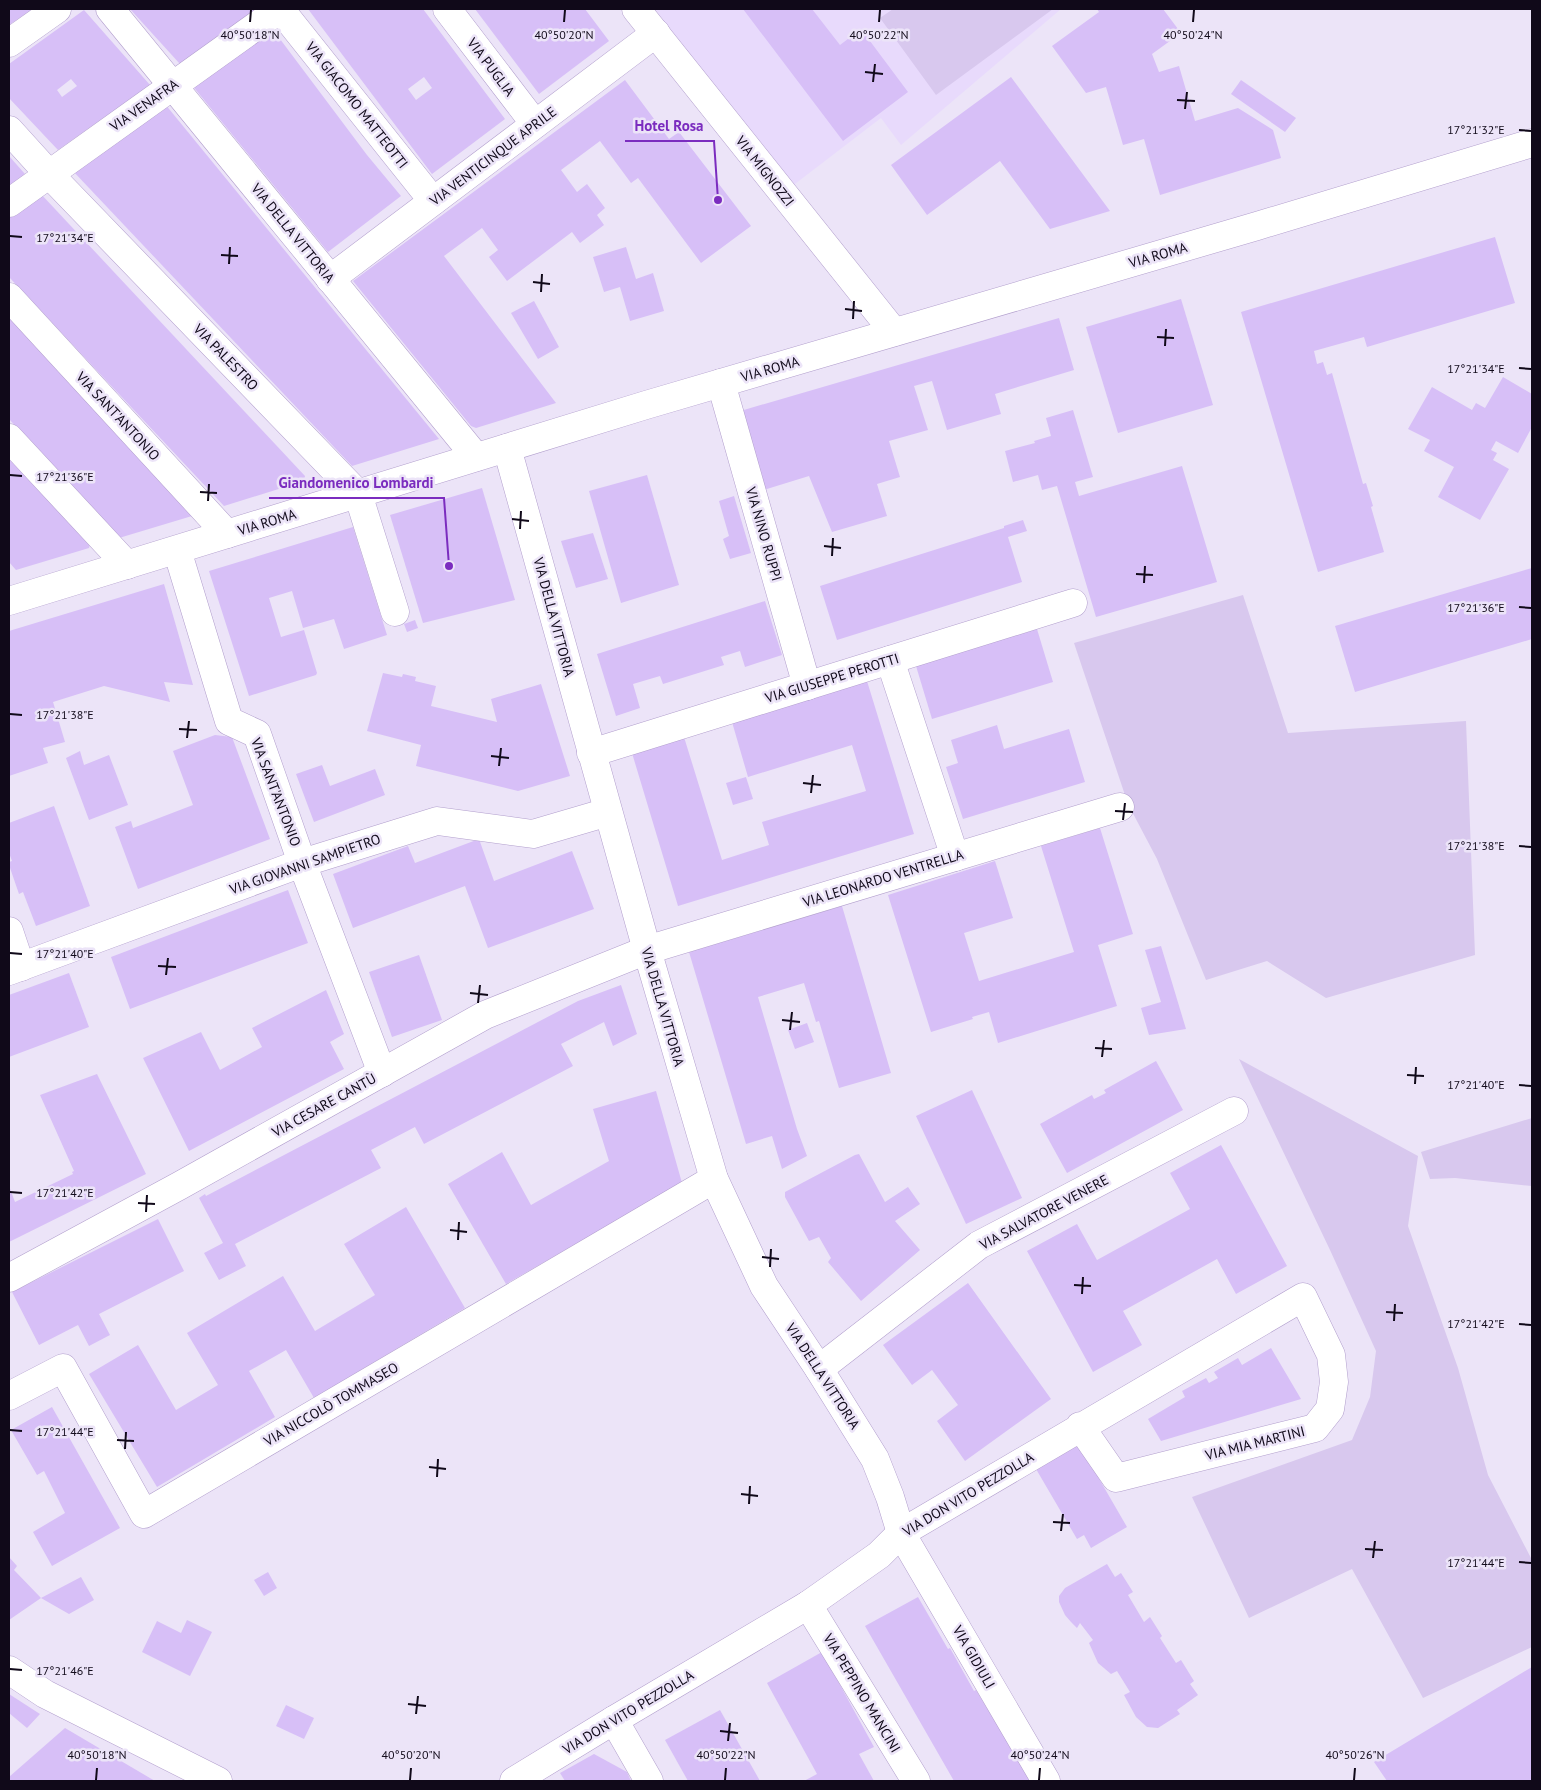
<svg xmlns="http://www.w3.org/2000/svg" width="1541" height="1790" font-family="'PT Sans',sans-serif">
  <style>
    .built { fill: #e8dafc }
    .green { fill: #d8c8ee }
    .building { fill: #d7bff7; fill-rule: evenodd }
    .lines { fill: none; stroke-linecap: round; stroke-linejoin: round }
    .minor-casing { stroke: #b29fcd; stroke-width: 29 }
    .tertiary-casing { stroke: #b29fcd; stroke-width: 29 }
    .minor { stroke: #fff; stroke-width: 28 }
    .tertiary { stroke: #fff; stroke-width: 28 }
    .ticks { fill: none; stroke: #100919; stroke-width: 2 }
    .labels { text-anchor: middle; stroke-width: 5; stroke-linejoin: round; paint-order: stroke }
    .street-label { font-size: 14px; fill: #100919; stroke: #ece4f8 }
    .ticks-label { font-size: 12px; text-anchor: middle; fill: #100919; stroke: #ece4f8; stroke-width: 5; stroke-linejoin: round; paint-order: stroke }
    .leader { fill: none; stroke: #7b2cbf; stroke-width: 2 }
    .callout-dot { fill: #7b2cbf; stroke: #ece4f8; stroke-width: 2 }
    .callout-label { font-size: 15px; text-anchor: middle; font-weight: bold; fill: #7b2cbf; stroke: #ece4f8; stroke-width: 5; stroke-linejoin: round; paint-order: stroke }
  </style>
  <rect width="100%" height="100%" fill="#ece4f8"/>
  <path class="built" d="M 655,9 L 1061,9 L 901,145 L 881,118 L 791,187 Z"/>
  <g class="green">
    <path d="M 893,9 L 1053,9 L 936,95 L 880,18 Z"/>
    <path d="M 1243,595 L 1288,733 L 1466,721 L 1475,955 L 1326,998 L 1267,961 L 1206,980 L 1157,859 L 1128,804 L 1074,643 Z"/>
    <path d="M 1239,1059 L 1418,1156 L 1408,1226 L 1458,1368 L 1488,1475 L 1532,1560 L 1532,1647 L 1423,1698 L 1352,1569 L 1249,1618 L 1192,1497 L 1352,1440 L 1370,1397 L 1376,1351 L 1330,1250 Z"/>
    <path d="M 1532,1118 L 1532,1186 L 1455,1178 L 1430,1179 L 1421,1152 Z"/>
  </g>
  <g class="building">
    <path d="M 9,9 L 33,9 L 9,25 Z"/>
    <path d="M 130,9 L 256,9 L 180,64 Z"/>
    <path d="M 308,9 L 423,9 L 505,119 L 432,174 ZM 424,77 L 432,88 L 416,100 L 408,89 Z"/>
    <path d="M 475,9 L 585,9 L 609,41 L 539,94 Z"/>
    <path d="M 743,9 L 812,9 L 840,45 L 861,29 L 908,92 L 843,141 Z"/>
    <path d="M 1097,9 L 1163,9 L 1181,33 L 1152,54 L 1159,72 L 1179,66 L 1195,121 L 1238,108 L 1273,130 L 1281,158 L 1160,195 L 1144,139 L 1123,145 L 1106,87 L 1086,93 L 1052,46 L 1099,12 Z"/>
    <path d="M 84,10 L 150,85 L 58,150 L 9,98 L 9,64 ZM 71,79 L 77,86 L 62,97 L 57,90 Z"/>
    <path d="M 271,27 L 367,155 L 401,196 L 328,252 L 191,84 Z"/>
    <path d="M 1011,77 L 1110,211 L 1050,229 L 1000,161 L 927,215 L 891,165 Z"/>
    <path d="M 625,80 L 669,139 L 679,132 L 751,226 L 701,263 L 638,178 L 631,183 L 600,141 L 561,170 L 577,192 L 587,184 L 605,208 L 597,215 L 604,225 L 580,243 L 572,232 L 507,281 L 489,257 L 498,250 L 482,228 L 444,256 L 556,403 L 476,428 L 471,426 L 353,281 Z"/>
    <path d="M 1241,80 L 1296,118 L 1285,132 L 1231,94 Z"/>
    <path d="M 165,104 L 439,439 L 352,466 L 72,170 Z"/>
    <path d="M 9,156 L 25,174 L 9,186 Z"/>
    <path d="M 40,193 L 305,476 L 304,481 L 224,506 L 9,277 L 9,216 Z"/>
    <path d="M 1495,237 L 1515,303 L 1367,347 L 1364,337 L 1314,351 L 1317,364 L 1323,362 L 1327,375 L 1332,373 L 1363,484 L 1366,483 L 1373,506 L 1371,507 L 1384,552 L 1318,572 L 1241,312 Z"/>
    <path d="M 626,247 L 636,279 L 653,273 L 664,311 L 630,321 L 620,287 L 604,292 L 593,257 Z"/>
    <path d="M 1181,299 L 1213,405 L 1118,433 L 1086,327 Z"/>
    <path d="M 534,301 L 559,347 L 538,359 L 511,313 Z"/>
    <path d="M 9,314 L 192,516 L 119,538 L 9,419 Z"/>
    <path d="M 1059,318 L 1074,370 L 995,394 L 1001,414 L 947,430 L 932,381 L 914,386 L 928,430 L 889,441 L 900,477 L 877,484 L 887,516 L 832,532 L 809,476 L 760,491 L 737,412 Z"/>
    <path d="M 1503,377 L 1532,394 L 1532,427 L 1518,453 L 1496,441 L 1491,450 L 1497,453 L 1493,460 L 1509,469 L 1480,520 L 1438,497 L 1454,467 L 1424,451 L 1430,440 L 1408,429 L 1432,387 L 1472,410 L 1476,403 L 1485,408 Z"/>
    <path d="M 1073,410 L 1093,477 L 1075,482 L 1079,496 L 1182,466 L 1217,582 L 1096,617 L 1057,486 L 1042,490 L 1038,475 L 1013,482 L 1005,451 L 1035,443 L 1034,441 L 1051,436 L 1046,418 Z"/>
    <path d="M 9,456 L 90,544 L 89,548 L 16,570 L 9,562 Z"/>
    <path d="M 647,475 L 679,585 L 621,603 L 589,491 Z"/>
    <path d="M 482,488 L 515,600 L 423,623 L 390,515 Z"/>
    <path d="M 734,496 L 751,553 L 730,559 L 723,539 L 729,536 L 719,501 Z"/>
    <path d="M 1023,520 L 1027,531 L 1008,537 L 1022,582 L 837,640 L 820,586 L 1004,528 L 1004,526 Z"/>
    <path d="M 353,527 L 387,635 L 344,649 L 334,619 L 303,628 L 292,591 L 269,598 L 281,637 L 304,630 L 317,673 L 316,675 L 249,696 L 209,571 Z"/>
    <path d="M 593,533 L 608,579 L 576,588 L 561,541 Z"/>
    <path d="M 1532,568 L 1532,639 L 1355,692 L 1335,626 Z"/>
    <path d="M 164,584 L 193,685 L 164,682 L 170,702 L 104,686 L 53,702 L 65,742 L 43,748 L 48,763 L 9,776 L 9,631 Z"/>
    <path d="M 765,601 L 782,655 L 745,667 L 740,651 L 721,657 L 724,665 L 663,684 L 660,676 L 633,684 L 640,708 L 616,716 L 597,654 Z"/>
    <path d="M 415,620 L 418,628 L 407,632 L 404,624 Z"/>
    <path d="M 1037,629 L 1053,682 L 932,719 L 916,666 Z"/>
    <path d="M 383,673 L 402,677 L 403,674 L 416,677 L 415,681 L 436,686 L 431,706 L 497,722 L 491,699 L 541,684 L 570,776 L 518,791 L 416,766 L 421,745 L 367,731 Z"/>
    <path d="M 867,681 L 914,834 L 678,906 L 632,753 L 684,737 L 722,860 L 769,845 L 762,822 L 866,791 L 852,745 L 748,777 L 732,722 Z"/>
    <path d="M 997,725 L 1004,749 L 1069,729 L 1085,782 L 963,819 L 946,767 L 958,763 L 951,740 Z"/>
    <path d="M 215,735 L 232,737 L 270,839 L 138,889 L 115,827 L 131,821 L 133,828 L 193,805 L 173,751 Z"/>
    <path d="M 80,751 L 84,765 L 109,755 L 128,805 L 89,820 L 66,758 Z"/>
    <path d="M 322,765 L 330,786 L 375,769 L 385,795 L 314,822 L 296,774 Z"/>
    <path d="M 746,777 L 753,799 L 733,805 L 726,783 Z"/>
    <path d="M 54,806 L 90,906 L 36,926 L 23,892 L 19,894 L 9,865 L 9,862 L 12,861 L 9,853 L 9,823 Z"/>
    <path d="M 1100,828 L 1133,934 L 1098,945 L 1117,1006 L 998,1043 L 989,1012 L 972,1017 L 973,1019 L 931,1032 L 888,895 L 995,861 L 1013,918 L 964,933 L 979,981 L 1074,952 L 1041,846 Z"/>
    <path d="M 479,839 L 494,881 L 572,851 L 594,909 L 488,948 L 465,886 L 353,928 L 333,874 L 408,846 L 415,863 Z"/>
    <path d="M 288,890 L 308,943 L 130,1009 L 111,957 Z"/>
    <path d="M 842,906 L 891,1073 L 839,1088 L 819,1021 L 816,1022 L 804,983 L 758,997 L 797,1129 L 807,1156 L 782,1169 L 772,1136 L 746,1144 L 689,952 Z"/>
    <path d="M 1161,946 L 1186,1029 L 1149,1035 L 1141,1008 L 1161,1002 L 1145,950 Z"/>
    <path d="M 419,955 L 442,1020 L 392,1037 L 369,972 Z"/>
    <path d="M 69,973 L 89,1027 L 9,1057 L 9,995 Z"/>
    <path d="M 621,985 L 637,1034 L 613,1046 L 604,1022 L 561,1044 L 573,1066 L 424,1144 L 415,1127 L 371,1150 L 381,1168 L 235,1244 L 246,1266 L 219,1280 L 204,1253 L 223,1243 L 199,1198 L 205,1194 L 206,1196 L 578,1001 Z"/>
    <path d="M 326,990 L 344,1034 L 330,1042 L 344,1069 L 189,1151 L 143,1058 L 201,1032 L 220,1070 L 262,1047 L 252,1028 Z"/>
    <path d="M 807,1023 L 814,1042 L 795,1049 L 788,1030 Z"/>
    <path d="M 1156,1061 L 1183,1110 L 1067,1173 L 1040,1124 L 1092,1095 L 1094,1099 L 1106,1093 L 1104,1090 Z"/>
    <path d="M 97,1074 L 146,1174 L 9,1242 L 9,1186 L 15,1202 L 73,1174 L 72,1172 L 74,1171 L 40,1095 Z"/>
    <path d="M 972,1090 L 1022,1198 L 966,1224 L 916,1116 Z"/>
    <path d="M 656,1091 L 682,1183 L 506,1284 L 448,1184 L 502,1152 L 531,1205 L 609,1161 L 593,1109 Z"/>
    <path d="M 1221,1145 L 1287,1266 L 1236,1294 L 1217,1259 L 1123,1311 L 1142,1345 L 1093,1372 L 1027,1251 L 1077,1224 L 1097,1260 L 1190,1209 L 1170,1173 Z"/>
    <path d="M 859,1154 L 885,1202 L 908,1187 L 920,1204 L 895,1221 L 920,1250 L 861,1301 L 828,1262 L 831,1258 L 819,1237 L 809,1241 L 785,1197 L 785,1192 L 855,1155 Z"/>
    <path d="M 406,1207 L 465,1308 L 314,1398 L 286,1350 L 249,1371 L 275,1417 L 157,1487 L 89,1374 L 138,1345 L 176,1410 L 218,1385 L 187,1333 L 283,1276 L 315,1331 L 375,1295 L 344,1244 Z"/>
    <path d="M 158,1219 L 184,1271 L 99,1314 L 110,1335 L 89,1346 L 78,1325 L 39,1345 L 12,1292 Z"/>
    <path d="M 968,1283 L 1051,1399 L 965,1461 L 937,1421 L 958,1405 L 932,1370 L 912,1385 L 883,1345 Z"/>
    <path d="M 1271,1348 L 1301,1399 L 1161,1441 L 1148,1419 L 1185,1397 L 1182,1391 L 1206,1378 L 1209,1383 L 1218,1378 L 1214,1372 L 1238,1358 L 1242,1365 Z"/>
    <path d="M 52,1407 L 120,1528 L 52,1566 L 33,1532 L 65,1513 L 44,1471 L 37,1475 L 11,1430 Z"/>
    <path d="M 1072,1432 L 1127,1527 L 1091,1548 L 1084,1535 L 1077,1539 L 1029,1457 Z"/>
    <path d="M 9,1557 L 17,1566 L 14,1570 L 41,1598 L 9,1620 Z"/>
    <path d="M 1107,1564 L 1115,1577 L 1121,1573 L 1133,1592 L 1128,1595 L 1144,1622 L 1150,1617 L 1162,1636 L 1160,1638 L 1176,1663 L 1181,1660 L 1194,1681 L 1190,1684 L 1198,1695 L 1177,1710 L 1180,1714 L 1158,1728 L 1147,1727 L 1136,1717 L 1124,1695 L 1130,1692 L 1117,1671 L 1111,1674 L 1098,1663 L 1089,1643 L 1093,1640 L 1080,1623 L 1077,1628 L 1071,1622 L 1065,1615 L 1059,1602 L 1059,1596 L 1065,1588 Z"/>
    <path d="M 268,1572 L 277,1588 L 264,1596 L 254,1580 Z"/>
    <path d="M 81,1577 L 94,1600 L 69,1614 L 41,1598 Z"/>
    <path d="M 918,1597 L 948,1649 L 950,1648 L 974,1691 L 976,1690 L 1031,1781 L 954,1781 L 865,1626 Z"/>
    <path d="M 187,1620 L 212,1632 L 190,1676 L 142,1652 L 157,1621 L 181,1633 Z"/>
    <path d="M 822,1652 L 874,1747 L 859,1754 L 874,1781 L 804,1781 L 817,1774 L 767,1683 Z"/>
    <path d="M 1532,1667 L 1532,1781 L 1387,1781 L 1374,1762 Z"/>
    <path d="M 9,1694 L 40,1714 L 27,1728 L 9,1713 Z"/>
    <path d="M 286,1705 L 314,1718 L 304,1739 L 276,1726 Z"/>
    <path d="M 720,1710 L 760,1781 L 688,1781 L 665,1740 Z"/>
    <path d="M 65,1728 L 155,1781 L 9,1781 L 9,1777 Z"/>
    <path d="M 594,1754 L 627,1772 L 631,1781 L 565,1781 L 560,1773 Z"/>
  </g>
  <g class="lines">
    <defs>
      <g id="minor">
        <path d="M 110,9 L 476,457"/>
        <path d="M 280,9 L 433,201"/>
        <path d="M 447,9 L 535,124"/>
        <path d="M 636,9 L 894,332"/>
        <path d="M 9,43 L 57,9"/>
        <path d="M 9,130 L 48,173 L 358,494 L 395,612"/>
        <path d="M 9,203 L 280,9"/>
        <path d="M 330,279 L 656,33"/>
        <path d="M 9,297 L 227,534"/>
        <path d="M 721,383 L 807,686"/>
        <path d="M 9,438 L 127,565"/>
        <path d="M 507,448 L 647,950 L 714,1179 L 764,1286 L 819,1369 L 875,1459 L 890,1497 L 901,1533 L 1046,1781"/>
        <path d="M 177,550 L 229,721 L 257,734 L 302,863 L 382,1073"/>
        <path d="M 890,660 L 955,857"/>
        <path d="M 591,753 L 1073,603"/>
        <path d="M 9,931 L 21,967"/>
        <path d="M 9,971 L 302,863 L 437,821 L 533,834 L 608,812"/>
        <path d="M 9,1278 L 179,1186 L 485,1015 L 647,950 L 1120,807"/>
        <path d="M 819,1369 L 979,1245 L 1234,1111"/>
        <path d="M 9,1396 L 63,1368 L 144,1514 L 714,1179"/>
        <path d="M 808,1605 L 916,1781"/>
        <path d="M 9,1670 L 45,1694 L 218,1781"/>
        <path d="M 614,1720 L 649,1781"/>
        <path d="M 514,1781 L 614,1720 L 808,1605 L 879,1555 L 901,1533 L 1303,1297 L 1331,1355 L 1334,1382 L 1330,1409 L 1315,1428 L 1116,1478 L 1080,1426"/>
      </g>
      <path id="tertiary" d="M 9,601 L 646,405 L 1257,226 L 1532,143"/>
    </defs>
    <use href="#minor" class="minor-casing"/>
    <use href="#tertiary" class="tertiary-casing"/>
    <use href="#minor" class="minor"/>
    <use href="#tertiary" class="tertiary"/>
  </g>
  <path class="ticks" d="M 250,22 L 251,10M 564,22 L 565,10M 879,22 L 880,10M 1193,22 L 1194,10M 865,72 L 883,74M 873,82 L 875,64M 1177,100 L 1195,101M 1185,109 L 1187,92M 1519,130 L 1531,131M 10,236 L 22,237M 221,255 L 238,256M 229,264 L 230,247M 533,282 L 550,284M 541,292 L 542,274M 845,309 L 862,311M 853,319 L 854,301M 1157,337 L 1174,338M 1165,346 L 1166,329M 1519,368 L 1531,369M 10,475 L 22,476M 200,492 L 217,493M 208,501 L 209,484M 512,519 L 529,521M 520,529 L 521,511M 824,546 L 841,548M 832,556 L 833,538M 1136,574 L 1153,575M 1144,583 L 1145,566M 1519,607 L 1531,608M 10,714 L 22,715M 179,729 L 197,730M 187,738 L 189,721M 491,756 L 509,758M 499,766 L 501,748M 803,783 L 821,785M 811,793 L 813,775M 1115,811 L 1133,812M 1123,820 L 1125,803M 1519,846 L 1531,847M 10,953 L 22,954M 158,966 L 176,967M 166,975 L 168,958M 470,993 L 488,995M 478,1003 L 480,985M 782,1020 L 800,1022M 790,1030 L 792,1012M 1095,1048 L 1112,1049M 1102,1057 L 1104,1040M 1407,1075 L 1424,1076M 1415,1084 L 1416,1067M 1519,1085 L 1531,1086M 10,1192 L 22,1193M 138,1203 L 155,1204M 146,1212 L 147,1195M 450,1230 L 467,1232M 458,1240 L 459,1222M 762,1257 L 779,1259M 770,1267 L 771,1249M 1074,1285 L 1091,1286M 1082,1294 L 1083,1277M 1386,1312 L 1403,1313M 1394,1321 L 1395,1304M 1519,1324 L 1531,1325M 10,1430 L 22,1431M 117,1440 L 134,1441M 125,1449 L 126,1432M 429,1467 L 446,1469M 437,1477 L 438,1459M 741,1494 L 758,1496M 749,1504 L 750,1486M 1053,1522 L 1070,1523M 1061,1531 L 1063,1514M 1365,1549 L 1383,1550M 1373,1558 L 1375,1541M 1519,1562 L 1531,1563M 10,1669 L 22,1670M 408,1704 L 426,1706M 416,1714 L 418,1696M 720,1731 L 738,1733M 728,1741 L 730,1723M 96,1780 L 97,1768M 410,1780 L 411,1768M 725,1780 L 726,1768M 1039,1780 L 1040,1768M 1354,1780 L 1355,1768"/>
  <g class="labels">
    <g class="street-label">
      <text transform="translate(491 67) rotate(53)" y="5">VIA PUGLIA</text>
      <text transform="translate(144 105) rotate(-35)" y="5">VIA VENAFRA</text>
      <text transform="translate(357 105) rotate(52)" y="5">VIA GIACOMO MATTEOTTI</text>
      <text transform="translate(493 156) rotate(-37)" y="5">VIA VENTICINQUE APRILE</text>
      <text transform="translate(765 171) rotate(52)" y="5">VIA MIGNOZZI</text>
      <text transform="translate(293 233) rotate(51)" y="5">VIA DELLA VITTORIA</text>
      <text transform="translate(1158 255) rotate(-16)" y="5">VIA ROMA</text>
      <text transform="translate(226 357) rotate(46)" y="5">VIA PALESTRO</text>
      <text transform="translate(770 369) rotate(-16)" y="5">VIA ROMA</text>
      <text transform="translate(118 416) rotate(47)" y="5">VIA SANT'ANTONIO</text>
      <text transform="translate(267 522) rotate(-17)" y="5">VIA ROMA</text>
      <text transform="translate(764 534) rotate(74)" y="5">VIA NINO RUPPI</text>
      <text transform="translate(554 617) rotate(75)" y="5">VIA DELLA VITTORIA</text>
      <text transform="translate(832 678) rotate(-17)" y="5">VIA GIUSEPPE PEROTTI</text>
      <text transform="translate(276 792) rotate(69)" y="5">VIA SANT'ANTONIO</text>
      <text transform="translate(305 864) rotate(-19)" y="5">VIA GIOVANNI SAMPIETRO</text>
      <text transform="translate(883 878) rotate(-17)" y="5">VIA LEONARDO VENTRELLA</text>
      <text transform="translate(663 1007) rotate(74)" y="5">VIA DELLA VITTORIA</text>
      <text transform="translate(324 1105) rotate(-29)" y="5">VIA CESARE CANTÙ</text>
      <text transform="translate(1044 1212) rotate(-28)" y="5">VIA SALVATORE VENERE</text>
      <text transform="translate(823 1376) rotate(57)" y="5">VIA DELLA VITTORIA</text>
      <text transform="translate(331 1404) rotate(-30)" y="5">VIA NICCOLÒ TOMMASEO</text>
      <text transform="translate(1255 1443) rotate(-14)" y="5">VIA MIA MARTINI</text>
      <text transform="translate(968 1494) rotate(-31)" y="5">VIA DON VITO PEZZOLLA</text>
      <text transform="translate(974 1657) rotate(60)" y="5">VIA GIDIULI</text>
      <text transform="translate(862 1693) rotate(59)" y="5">VIA PEPPINO MANCINI</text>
      <text transform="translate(628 1712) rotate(-31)" y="5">VIA DON VITO PEZZOLLA</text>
    </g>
  </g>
  <g class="ticks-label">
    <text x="250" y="39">40°50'18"N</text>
    <text x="564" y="39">40°50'20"N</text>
    <text x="879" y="39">40°50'22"N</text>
    <text x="1193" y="39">40°50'24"N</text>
    <text x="1476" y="134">17°21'32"E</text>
    <text x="65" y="242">17°21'34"E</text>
    <text x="1476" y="373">17°21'34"E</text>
    <text x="65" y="481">17°21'36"E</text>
    <text x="1476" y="612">17°21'36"E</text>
    <text x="65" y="719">17°21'38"E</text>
    <text x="1476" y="850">17°21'38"E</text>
    <text x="65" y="958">17°21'40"E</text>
    <text x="1476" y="1089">17°21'40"E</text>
    <text x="65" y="1197">17°21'42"E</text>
    <text x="1476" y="1328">17°21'42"E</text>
    <text x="65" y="1436">17°21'44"E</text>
    <text x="1476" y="1567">17°21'44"E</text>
    <text x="65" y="1675">17°21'46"E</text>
    <text x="97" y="1759">40°50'18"N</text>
    <text x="411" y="1759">40°50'20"N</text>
    <text x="726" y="1759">40°50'22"N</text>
    <text x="1040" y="1759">40°50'24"N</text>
    <text x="1355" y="1759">40°50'26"N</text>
  </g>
  <path class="leader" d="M718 200L714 141H625M449 566L444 498H269"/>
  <g class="callout-dot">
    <circle cx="718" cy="200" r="5"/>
    <circle cx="449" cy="566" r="5"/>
  </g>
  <g class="callout-label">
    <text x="669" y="131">Hotel Rosa</text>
    <text x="356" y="488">Giandomenico Lombardi</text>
  </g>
  <rect width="1541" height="1790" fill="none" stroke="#100919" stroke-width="20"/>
</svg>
